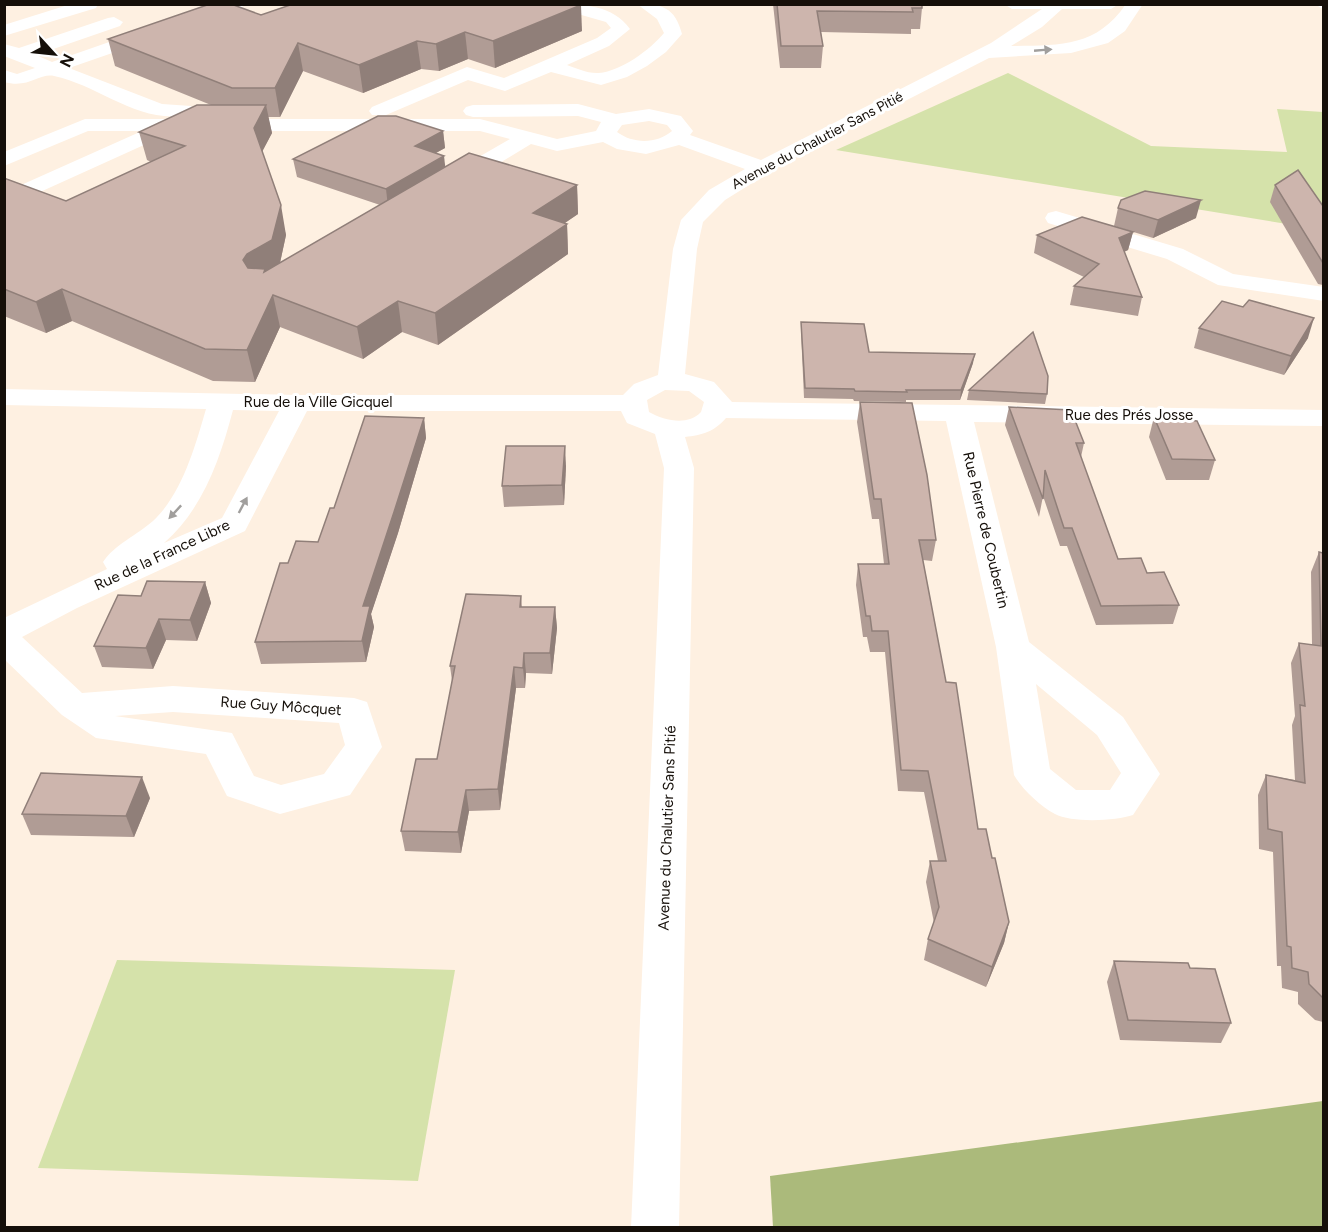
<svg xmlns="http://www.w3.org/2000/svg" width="1328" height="1232" font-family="Figtree,sans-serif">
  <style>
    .green { fill: #d5e2aa }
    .forest { fill: #abba7b }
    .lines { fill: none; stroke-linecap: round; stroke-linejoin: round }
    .minor { fill: #fff; fill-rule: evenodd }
    .wall { fill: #b09c95 }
    .shaded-wall { fill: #907f79 }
    .building { fill: #cdb5ad; stroke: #907f79; stroke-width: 1.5 }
    .oneway { fill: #a19f9d }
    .labels { text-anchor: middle; stroke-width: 6; stroke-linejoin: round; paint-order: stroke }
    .far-street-label { font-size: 14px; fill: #150f09; stroke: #fff }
    .street-label { font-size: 15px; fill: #150f09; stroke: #fff }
  </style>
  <rect width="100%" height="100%" fill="#fef0e1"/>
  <g class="green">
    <path d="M 1008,73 L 1151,146 L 1287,152 L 1277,109 L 1323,112 L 1323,230 L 836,150 Z"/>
    <path d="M 117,960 L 455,970 L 418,1181 L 38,1168 Z"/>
  </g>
  <path class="forest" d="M 1323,1101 L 1323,1227 L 773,1227 L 770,1176 Z"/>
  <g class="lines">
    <g class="minor">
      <path d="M 71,4 L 98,4 L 96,8 L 4,36 L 4,25 Z"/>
      <path d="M 218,4 L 244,4 L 242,8 L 69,68 L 162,104 L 191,106 L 194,110 L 191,114 C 142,127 99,85 54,76 C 39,73 29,89 4,82 L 4,70 L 17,74 L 35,68 L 4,56 L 4,44 L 19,48 L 108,18 L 114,17 L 123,22 L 120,26 L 36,55 L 52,62 Z"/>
      <path d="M 555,4 C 583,4 613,5 630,29 L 609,46 L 567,65 C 576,68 588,74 599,73 C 621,71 650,50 664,33 L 657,19 L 637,4 C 662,4 675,7 682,34 L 666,52 L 647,66 L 627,77 L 601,85 L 551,72 L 505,91 L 468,80 L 386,115 L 372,115 L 369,111 L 372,107 L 467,67 L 504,78 L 597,38 L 611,28 L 606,22 L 557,8 Z"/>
      <path d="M 1004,4 L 1119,4 L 1111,9 L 1062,9 L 1042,27 L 1011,46 C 1059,45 1096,48 1126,4 L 1143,4 L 1125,31 L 1108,43 L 1071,53 L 989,58 L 786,162 L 725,200 L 703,222 L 697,249 L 685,374 L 714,382 L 732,402 L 1324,410 L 1324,426 L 974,422 L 1029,642 L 1123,717 L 1160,774 L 1133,815 C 1116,821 1071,823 1055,814 C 1040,806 1022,789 1014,775 L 996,647 L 946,421 L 726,418 C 714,432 702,435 685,437 L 694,468 L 679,1228 L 631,1228 L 664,468 L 655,434 L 627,423 L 621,411 L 307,411 L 245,531 L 77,608 L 22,637 L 82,693 L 173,686 L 354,698 L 367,702 L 382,747 L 350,795 L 280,814 L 227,796 L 206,754 L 96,738 L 62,715 L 4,659 L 4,618 L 107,569 L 103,562 C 114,545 137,535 153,521 C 182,494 195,447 206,409 L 4,405 L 4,389 L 297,395 L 623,395 L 634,384 L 658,375 L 673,249 L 681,220 L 709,190 L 745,169 L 679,145 L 646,154 L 617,149 L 603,142 L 557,151 L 531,144 L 460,187 L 444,187 L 441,182 L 444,177 L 510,139 L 480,131 L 169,131 L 166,135 L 18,202 L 10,200 L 7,195 L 10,190 L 142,131 L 88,131 L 4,166 L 4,152 L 85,119 L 480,119 L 557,139 L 596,131 L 601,122 L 578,116 L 473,117 L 466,115 L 463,111 L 466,107 L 473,105 L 578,104 L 616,114 L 649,109 L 681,116 L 693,131 L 690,135 L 761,160 L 991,43 L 1042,9 L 1012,9 ZM 649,121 L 667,125 L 672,131 C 657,144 633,144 617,132 L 622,125 ZM 665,390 L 689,391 L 704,402 L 701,412 C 688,426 665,421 649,412 L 647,400 ZM 233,410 L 279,411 L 222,518 L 164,543 C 203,509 220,459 233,410 ZM 1036,684 L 1097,735 L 1121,773 L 1110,790 L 1076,790 L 1050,769 ZM 173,712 L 339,723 L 345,745 L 324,774 L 281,785 L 254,776 L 232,733 L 115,716 Z"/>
      <path d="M 1315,4 L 1324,4 L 1324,10 Z"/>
      <path d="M 1056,211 L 1183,249 L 1233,274 L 1324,287 L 1324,301 L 1218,285 L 1167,259 L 1048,223 L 1045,218 L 1048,213 Z"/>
    </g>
  </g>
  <g class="wall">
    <path d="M 773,4 L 922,4 L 922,8 L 920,29 L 911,29 L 911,34 L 821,32 L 823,46 L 821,68 L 780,68 Z"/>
    <path d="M 261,15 L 582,31 L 495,68 L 468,59 L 439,71 L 421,69 L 363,93 L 303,71 L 280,117 L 268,117 L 272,133 L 262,151 L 286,235 L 280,263 L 380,205 L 297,177 L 293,159 L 443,131 L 445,148 L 436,153 L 445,167 L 577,185 L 578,214 L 565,223 L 567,224 L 568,254 L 438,345 L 402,332 L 363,359 L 280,327 L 255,382 L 213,381 L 72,321 L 46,333 L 4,316 L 4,178 L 66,201 L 151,162 L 147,160 L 139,132 L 211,105 L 115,66 L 108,39 Z"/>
    <path d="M 1275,185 L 1323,206 L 1323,285 L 1318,284 L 1270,202 Z"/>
    <path d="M 1118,208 L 1196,218 L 1153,238 L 1114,226 Z"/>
    <path d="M 1133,232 L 1128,250 L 1124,252 L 1142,297 L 1138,316 L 1070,305 L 1074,286 L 1084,277 L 1034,253 L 1037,235 Z"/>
    <path d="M 801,322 L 869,352 L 973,363 L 960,400 L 906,400 L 906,402 L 854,401 L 853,399 L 804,398 L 801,332 Z"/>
    <path d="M 1199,328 L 1308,338 L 1284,375 L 1194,348 Z"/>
    <path d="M 969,390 L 1047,394 L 1045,404 L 967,400 Z"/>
    <path d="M 860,402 L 936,540 L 932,561 L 923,560 L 946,682 L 978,829 L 992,858 L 1009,922 L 1004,943 L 986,987 L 924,960 L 928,939 L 934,923 L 926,882 L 930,861 L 938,861 L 924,792 L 898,791 L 885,652 L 870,652 L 867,637 L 863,637 L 856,585 L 858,564 L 884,564 L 879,519 L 872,519 L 857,422 Z"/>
    <path d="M 1009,407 L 1084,443 L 1081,457 L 1118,559 L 1147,573 L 1179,605 L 1173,624 L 1096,625 L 1067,546 L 1060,546 L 1043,496 L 1039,517 L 1005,425 Z"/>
    <path d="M 1154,417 L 1215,460 L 1209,480 L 1166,480 L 1149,437 Z"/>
    <path d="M 424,418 L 426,438 L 398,533 L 371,614 L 374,627 L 366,662 L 261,664 L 255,642 L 288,563 L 318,542 L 334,508 Z"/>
    <path d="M 566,466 L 564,505 L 504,507 L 502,486 Z"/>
    <path d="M 1319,552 L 1323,553 L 1323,1022 L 1315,1020 L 1298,1004 L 1298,992 L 1282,988 L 1281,966 L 1277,966 L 1273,852 L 1259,849 L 1258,795 L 1266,775 L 1295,780 L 1292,725 L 1295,716 L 1291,663 L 1299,643 L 1312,645 L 1311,572 Z"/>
    <path d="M 205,582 L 211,603 L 197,641 L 166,640 L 153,669 L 102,667 L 94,646 L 141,596 Z"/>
    <path d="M 521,596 L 522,607 L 555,607 L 557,628 L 552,674 L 526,673 L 525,688 L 516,688 L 500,810 L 469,811 L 461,853 L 405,851 L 401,831 L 437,759 L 452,681 L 450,666 Z"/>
    <path d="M 150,798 L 134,837 L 31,835 L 22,814 Z"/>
    <path d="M 1114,961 L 1190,968 L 1231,1023 L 1221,1043 L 1120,1040 L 1107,982 Z"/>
  </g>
  <g class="shaded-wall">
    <path d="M 581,5 L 582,31 L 495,68 L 493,41 Z"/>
    <path d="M 465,32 L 468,59 L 439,71 L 436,44 Z"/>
    <path d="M 417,41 L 421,69 L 363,93 L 359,65 Z"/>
    <path d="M 298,43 L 303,71 L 280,117 L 275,88 Z"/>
    <path d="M 266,105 L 272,133 L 260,156 L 254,128 Z"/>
    <path d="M 443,131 L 445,148 L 417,163 L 415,146 Z"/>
    <path d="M 444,156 L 446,173 L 388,207 L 386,189 Z"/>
    <path d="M 577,185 L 578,214 L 535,243 L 533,213 Z"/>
    <path d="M 1201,200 L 1196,218 L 1153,238 L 1158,220 Z"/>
    <path d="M 281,205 L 286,235 L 273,295 L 280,327 L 255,382 L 247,350 L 254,285 L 243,260 Z"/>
    <path d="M 567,224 L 568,254 L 438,345 L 435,313 Z"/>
    <path d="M 1133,232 L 1128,250 L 1114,256 L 1119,238 Z"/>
    <path d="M 62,289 L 72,321 L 46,333 L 36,302 Z"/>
    <path d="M 398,301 L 402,332 L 363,359 L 357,327 Z"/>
    <path d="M 1314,318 L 1308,338 L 1284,375 L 1291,356 Z"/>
    <path d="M 975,354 L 973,363 L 960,400 L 961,390 Z"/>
    <path d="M 424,418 L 426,438 L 398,533 L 371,614 L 374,627 L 366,662 L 362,641 L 363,606 Z"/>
    <path d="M 565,446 L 566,466 L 564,505 L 562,485 Z"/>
    <path d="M 205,582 L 211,603 L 197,641 L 190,620 Z"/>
    <path d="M 555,607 L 557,628 L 552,674 L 550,653 Z"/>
    <path d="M 159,619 L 166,640 L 153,669 L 146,648 Z"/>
    <path d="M 524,653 L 526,673 L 525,688 L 523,668 Z"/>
    <path d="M 514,667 L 516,688 L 500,810 L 498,789 Z"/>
    <path d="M 142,777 L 150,798 L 134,837 L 126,816 Z"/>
    <path d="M 466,790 L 469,811 L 461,853 L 458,832 Z"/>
    <path d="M 1009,922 L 1004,943 L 986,987 L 992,967 Z"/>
  </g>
  <g class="building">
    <path d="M 210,4 L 231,4 L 261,15 L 293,4 L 581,5 L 493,41 L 465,32 L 436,44 L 417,41 L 359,65 L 298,43 L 275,88 L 232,88 L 108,39 Z"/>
    <path d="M 777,4 L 922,4 L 922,8 L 912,8 L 913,12 L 817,11 L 823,46 L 781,46 Z"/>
    <path d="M 197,105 L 266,105 L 254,128 L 281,205 L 272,240 L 247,254 L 243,260 L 248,268 L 265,269 L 264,272 L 469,153 L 577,185 L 533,213 L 567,224 L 435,313 L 398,301 L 357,327 L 273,295 L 247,350 L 205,349 L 62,289 L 36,302 L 4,289 L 4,178 L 66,201 L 185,146 L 139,132 Z"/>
    <path d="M 378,116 L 396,116 L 443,131 L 415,146 L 444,156 L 386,189 L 293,159 Z"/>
    <path d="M 1298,170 L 1323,206 L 1323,263 L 1275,185 Z"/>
    <path d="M 1145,191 L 1201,200 L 1158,220 L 1118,208 L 1121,200 Z"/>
    <path d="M 1082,217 L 1133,232 L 1119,238 L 1142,297 L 1074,286 L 1099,264 L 1037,235 Z"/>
    <path d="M 1249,300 L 1314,318 L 1291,356 L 1199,328 L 1222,301 L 1243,307 Z"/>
    <path d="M 801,322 L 864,324 L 869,352 L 975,354 L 961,390 L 906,390 L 907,392 L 855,391 L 854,389 L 805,388 Z"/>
    <path d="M 1033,332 L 1048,376 L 1047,394 L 969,390 Z"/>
    <path d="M 860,402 L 912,403 L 927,475 L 936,540 L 919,540 L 946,682 L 956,683 L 978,829 L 986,829 L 992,858 L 995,858 L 1009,922 L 992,967 L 928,939 L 939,907 L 930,861 L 946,861 L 928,771 L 901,770 L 888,631 L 872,631 L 870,616 L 866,616 L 858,564 L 889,564 L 881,499 L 874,499 Z"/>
    <path d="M 1009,407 L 1071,410 L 1084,443 L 1076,443 L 1118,559 L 1141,558 L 1147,573 L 1164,572 L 1179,605 L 1101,606 L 1072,528 L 1064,528 L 1045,470 L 1043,499 Z"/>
    <path d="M 365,416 L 424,418 L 394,512 L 363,606 L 370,606 L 362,641 L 255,642 L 280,563 L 288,563 L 296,541 L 318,542 L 330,508 L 334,508 Z"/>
    <path d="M 1154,417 L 1197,421 L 1215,460 L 1172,459 Z"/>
    <path d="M 506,446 L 565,446 L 562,485 L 502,486 Z"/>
    <path d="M 1319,552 L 1323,553 L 1323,998 L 1309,984 L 1308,972 L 1292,968 L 1291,947 L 1287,946 L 1282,832 L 1268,829 L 1266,775 L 1305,783 L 1300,705 L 1305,706 L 1299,643 L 1321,646 Z"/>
    <path d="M 147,581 L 205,582 L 190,620 L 159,619 L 146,648 L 94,646 L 118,595 L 141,596 Z"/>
    <path d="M 466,594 L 521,596 L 520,607 L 555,607 L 550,653 L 524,653 L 523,668 L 514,667 L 498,789 L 466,790 L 458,832 L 401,831 L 416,759 L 437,759 L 455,666 L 450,666 Z"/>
    <path d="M 41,773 L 142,777 L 126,816 L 22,814 Z"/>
    <path d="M 1114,961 L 1188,963 L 1190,968 L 1215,969 L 1231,1023 L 1128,1020 Z"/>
  </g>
  <defs><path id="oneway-solid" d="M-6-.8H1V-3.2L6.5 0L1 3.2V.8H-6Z" transform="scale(1.5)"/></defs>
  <g class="oneway">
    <use href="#oneway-solid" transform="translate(1043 50) rotate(-5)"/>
    <use href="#oneway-solid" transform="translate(243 505) rotate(-62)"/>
    <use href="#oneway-solid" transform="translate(175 512) rotate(133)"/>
  </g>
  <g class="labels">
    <g class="far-street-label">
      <text transform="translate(817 140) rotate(-28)" y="5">Avenue du Chalutier Sans Pitié</text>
    </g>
    <g class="street-label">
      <text x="318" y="407">Rue de la Ville Gicquel</text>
      <text x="1129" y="420">Rue des Prés Josse</text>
      <text transform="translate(986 530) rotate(77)" y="5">Rue Pierre de Coubertin</text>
      <text transform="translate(162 555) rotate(-25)" y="5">Rue de la France Libre</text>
      <text transform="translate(281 706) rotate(4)" y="5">Rue Guy Môcquet</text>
      <text transform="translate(667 828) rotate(-88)" y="5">Avenue du Chalutier Sans Pitié</text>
    </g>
  </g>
  <rect width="1328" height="1232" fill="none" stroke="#150f09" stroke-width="12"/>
  <g transform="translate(54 54) rotate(117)" stroke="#ffffff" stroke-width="4.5" paint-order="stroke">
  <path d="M0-4.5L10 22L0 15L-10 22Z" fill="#150f09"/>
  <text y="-9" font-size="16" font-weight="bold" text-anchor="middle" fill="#150f09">N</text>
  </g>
</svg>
